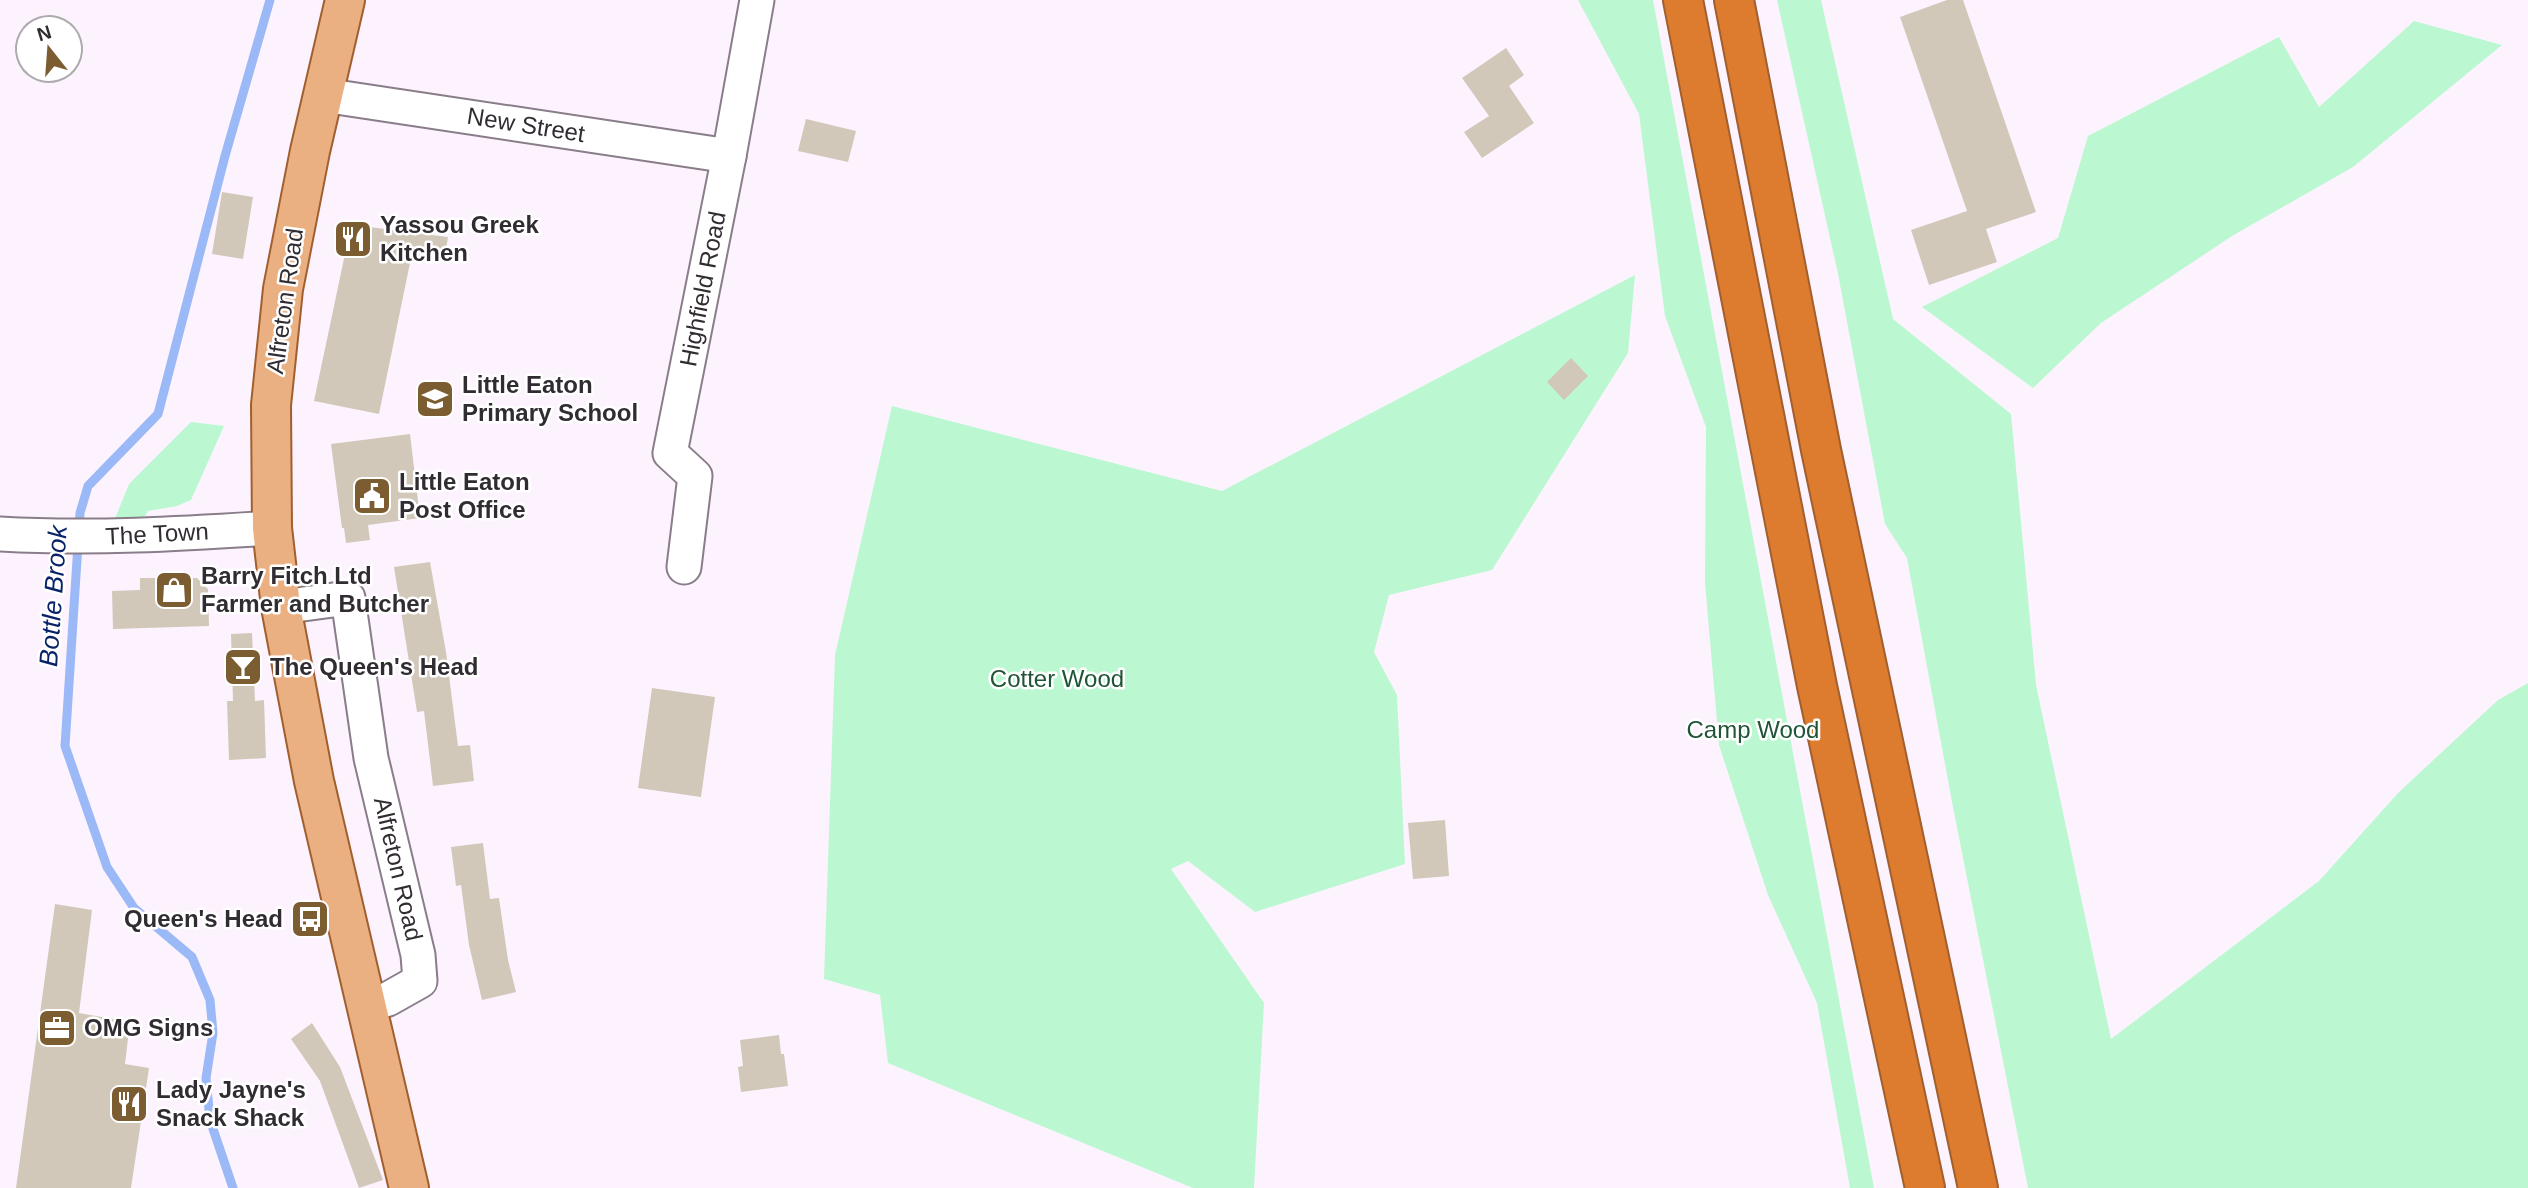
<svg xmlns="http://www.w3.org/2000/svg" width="2528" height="1188" font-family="Helvetica,sans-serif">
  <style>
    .green { fill: #bbf8d1 }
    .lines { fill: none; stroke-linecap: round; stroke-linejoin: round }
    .stream { stroke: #9bb9f7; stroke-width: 9 }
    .building { fill: #d2c8ba }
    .minor-casing { stroke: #887d89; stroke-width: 37 }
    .major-casing { stroke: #a15f30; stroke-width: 42 }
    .highway-casing { stroke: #a15f30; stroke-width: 42 }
    .minor { stroke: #fff; stroke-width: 33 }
    .major { stroke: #ebb082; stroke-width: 38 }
    .highway { stroke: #dd7b2f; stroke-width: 38 }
    .labels { text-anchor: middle; stroke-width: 5; stroke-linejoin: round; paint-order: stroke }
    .street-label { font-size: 24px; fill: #312c31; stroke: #fff }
    .poi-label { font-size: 24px; font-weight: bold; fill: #312c31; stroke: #fff; text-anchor: start }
    .park-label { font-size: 24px; fill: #205437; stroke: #fff }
    .water-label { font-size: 26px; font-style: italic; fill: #0a2368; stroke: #fff }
  </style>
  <rect width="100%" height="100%" fill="#fdf3fe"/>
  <g class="green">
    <path d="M 1578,0 L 1653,0 L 1874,1188 L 1850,1188 L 1817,1003 L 1768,895 L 1719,745 L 1705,583 L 1706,427 L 1665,316 L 1639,114 Z"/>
    <path d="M 1777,0 L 1821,0 L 1893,319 L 2011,414 L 2036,685 L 2111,1039 L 2319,881 L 2399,792 L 2498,700 L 2528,683 L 2528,1188 L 2028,1188 L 1952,802 L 1907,558 L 1885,524 L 1838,274 Z"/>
    <path d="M 2414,21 L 2502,45 L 2353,167 L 2232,236 L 2101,323 L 2033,388 L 1922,307 L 2058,238 L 2088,136 L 2279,37 L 2319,107 Z"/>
    <path d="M 1635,275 L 1628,353 L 1492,570 L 1389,595 L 1374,652 L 1397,695 L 1405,864 L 1255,912 L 1188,861 L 1171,869 L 1264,1003 L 1254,1188 L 1193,1188 L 888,1063 L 880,995 L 824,979 L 835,655 L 892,406 L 1222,491 Z"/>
    <path d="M 191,422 L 224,426 L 191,500 L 177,506 L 148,511 C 143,524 126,520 114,521 L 129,484 Z"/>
  </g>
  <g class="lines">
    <path class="stream" d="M 233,1188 L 210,1120 L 206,1078 L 213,1033 L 210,1000 L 192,957 L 134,908 L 107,867 L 65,746 L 80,513 L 88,486 L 158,414 L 225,156 L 270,0"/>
  </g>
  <g class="building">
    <path d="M 1947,0 L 1963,0 L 2036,212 L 1986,229 L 1997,262 L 1929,285 L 1911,230 L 1967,211 L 1900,17 Z"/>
    <path d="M 1506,48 L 1524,75 L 1509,86 L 1534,123 L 1482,158 L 1464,132 L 1489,116 L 1462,78 Z"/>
    <path d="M 806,119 L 856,131 L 848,162 L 798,151 Z"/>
    <path d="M 222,192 L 253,197 L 243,259 L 212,254 Z"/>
    <path d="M 346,224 L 448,237 L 444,262 L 411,258 L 379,414 L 314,401 L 346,249 L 343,249 Z"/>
    <path d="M 1571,358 L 1588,376 L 1564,400 L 1547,382 Z"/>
    <path d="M 410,434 L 420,518 L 368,525 L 370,540 L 346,543 L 344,528 L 342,528 L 331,444 Z"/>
    <path d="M 430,562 L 446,652 L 458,746 L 470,745 L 474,781 L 433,786 L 424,711 L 417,712 L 394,567 Z"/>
    <path d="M 140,578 L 197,578 L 208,589 L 209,626 L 113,629 L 112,591 L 140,590 Z"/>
    <path d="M 252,633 L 255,701 L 264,700 L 266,758 L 229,760 L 227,701 L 233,701 L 231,634 Z"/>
    <path d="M 652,688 L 715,697 L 701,797 L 638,788 Z"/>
    <path d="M 1445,820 L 1449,876 L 1413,879 L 1408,823 Z"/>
    <path d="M 483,843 L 490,899 L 499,898 L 508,960 L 516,992 L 482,1000 L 469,945 L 461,885 L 456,886 L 451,847 Z"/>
    <path d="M 55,904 L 92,910 L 79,1013 L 130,1022 L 125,1064 L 149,1068 L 131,1188 L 16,1188 Z"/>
    <path d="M 312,1023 L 340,1067 L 383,1180 L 359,1188 L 320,1081 L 291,1039 Z"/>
    <path d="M 779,1035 L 781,1054 L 784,1054 L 788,1086 L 741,1092 L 738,1067 L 743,1066 L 740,1040 Z"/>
  </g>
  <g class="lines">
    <defs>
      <g id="minor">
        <path d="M 323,95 L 729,156"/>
        <path d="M 0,534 C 91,539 181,534 272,528"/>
        <path d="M 684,567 L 695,476 L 670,453 L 729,156 L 757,0"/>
        <path d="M 281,607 L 348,598 L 371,758 L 418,955 L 420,981 L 388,999 L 366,1006"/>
      </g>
      <path id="major" d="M 345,0 L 310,151 L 283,289 L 271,405 L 272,528 L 281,607 L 314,781 L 409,1188"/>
      <g id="highway">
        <path d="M 1683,0 L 1817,686 L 1925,1188"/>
        <path d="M 1734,0 L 1821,450 L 1978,1188"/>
      </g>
    </defs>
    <use href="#minor" class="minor-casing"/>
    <use href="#major" class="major-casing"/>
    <use href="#highway" class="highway-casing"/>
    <use href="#minor" class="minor"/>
    <use href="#major" class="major"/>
    <use href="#highway" class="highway"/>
  </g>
  <defs>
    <symbol id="restaurant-square" viewBox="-11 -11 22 22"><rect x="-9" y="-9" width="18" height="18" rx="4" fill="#7c5d32" stroke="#fff"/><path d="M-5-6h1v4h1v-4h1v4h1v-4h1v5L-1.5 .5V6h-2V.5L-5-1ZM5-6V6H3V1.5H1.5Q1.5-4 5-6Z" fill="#fff"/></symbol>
    <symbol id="school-square" viewBox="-11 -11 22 22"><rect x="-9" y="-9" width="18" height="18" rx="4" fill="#7c5d32" stroke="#fff"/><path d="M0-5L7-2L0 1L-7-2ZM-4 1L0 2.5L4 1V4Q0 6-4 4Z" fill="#fff"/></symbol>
    <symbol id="civic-square" viewBox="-11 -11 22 22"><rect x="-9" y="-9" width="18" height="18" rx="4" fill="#7c5d32" stroke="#fff"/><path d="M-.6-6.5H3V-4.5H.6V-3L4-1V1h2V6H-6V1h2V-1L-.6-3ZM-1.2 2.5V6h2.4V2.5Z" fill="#fff"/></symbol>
    <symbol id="shop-square" viewBox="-11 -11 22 22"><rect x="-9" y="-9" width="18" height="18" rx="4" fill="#7c5d32" stroke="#fff"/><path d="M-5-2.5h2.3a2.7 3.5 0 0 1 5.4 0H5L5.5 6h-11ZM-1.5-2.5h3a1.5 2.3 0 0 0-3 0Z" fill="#fff"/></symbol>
    <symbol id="bar-square" viewBox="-11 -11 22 22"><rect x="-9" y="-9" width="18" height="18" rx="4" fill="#7c5d32" stroke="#fff"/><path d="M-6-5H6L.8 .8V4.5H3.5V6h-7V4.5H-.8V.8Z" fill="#fff"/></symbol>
    <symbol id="bus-square" viewBox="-11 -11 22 22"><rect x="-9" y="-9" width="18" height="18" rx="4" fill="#7c5d32" stroke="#fff"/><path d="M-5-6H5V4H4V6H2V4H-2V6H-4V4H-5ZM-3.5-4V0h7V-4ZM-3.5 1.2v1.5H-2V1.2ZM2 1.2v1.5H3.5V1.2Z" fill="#fff"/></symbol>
    <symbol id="office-square" viewBox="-11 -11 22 22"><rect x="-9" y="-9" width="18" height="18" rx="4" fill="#7c5d32" stroke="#fff"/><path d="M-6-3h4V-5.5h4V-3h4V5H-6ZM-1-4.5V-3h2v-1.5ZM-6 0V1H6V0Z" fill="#fff"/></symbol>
  </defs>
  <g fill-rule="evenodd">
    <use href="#restaurant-square" x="331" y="217" width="44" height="44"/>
    <use href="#school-square" x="413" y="377" width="44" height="44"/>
    <use href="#civic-square" x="350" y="474" width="44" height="44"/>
    <use href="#shop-square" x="152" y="568" width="44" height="44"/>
    <use href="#bar-square" x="221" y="645" width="44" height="44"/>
    <use href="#bus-square" x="288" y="897" width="44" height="44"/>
    <use href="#office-square" x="35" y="1006" width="44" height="44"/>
    <use href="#restaurant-square" x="107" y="1082" width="44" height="44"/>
  </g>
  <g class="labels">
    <g class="street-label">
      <text transform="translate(526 125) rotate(9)" y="8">New Street</text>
      <text transform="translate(703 289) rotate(-79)" y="8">Highfield Road</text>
      <text transform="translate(285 301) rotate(-82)" y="8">Alfreton Road</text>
      <text transform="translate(157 534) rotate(-3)" y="8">The Town</text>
      <text transform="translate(398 869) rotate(77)" y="8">Alfreton Road</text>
    </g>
    <g class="poi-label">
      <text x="380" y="233">Yassou Greek<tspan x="380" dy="28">Kitchen</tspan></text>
      <text x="462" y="393">Little Eaton<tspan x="462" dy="28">Primary School</tspan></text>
      <text x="399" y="490">Little Eaton<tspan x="399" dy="28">Post Office</tspan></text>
      <text x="201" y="584">Barry Fitch Ltd<tspan x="201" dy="28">Farmer and Butcher</tspan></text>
      <text x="270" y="675">The Queen's Head</text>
      <text x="283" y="927" text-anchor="end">Queen's Head</text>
      <text x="84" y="1036">OMG Signs</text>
      <text x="156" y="1098">Lady Jayne's<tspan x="156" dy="28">Snack Shack</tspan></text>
    </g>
    <g class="park-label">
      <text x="1057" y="687">Cotter Wood</text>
      <text x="1753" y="738">Camp Wood</text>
    </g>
    <g class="water-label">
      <text transform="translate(53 596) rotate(-86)" y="9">Bottle Brook</text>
    </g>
  </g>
  <g transform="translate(49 49) rotate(343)"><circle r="33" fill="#ffffff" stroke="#adabad" stroke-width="2"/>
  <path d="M0-5L12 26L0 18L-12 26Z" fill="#7c5d32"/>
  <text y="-10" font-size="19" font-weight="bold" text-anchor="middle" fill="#312c31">N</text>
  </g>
</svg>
